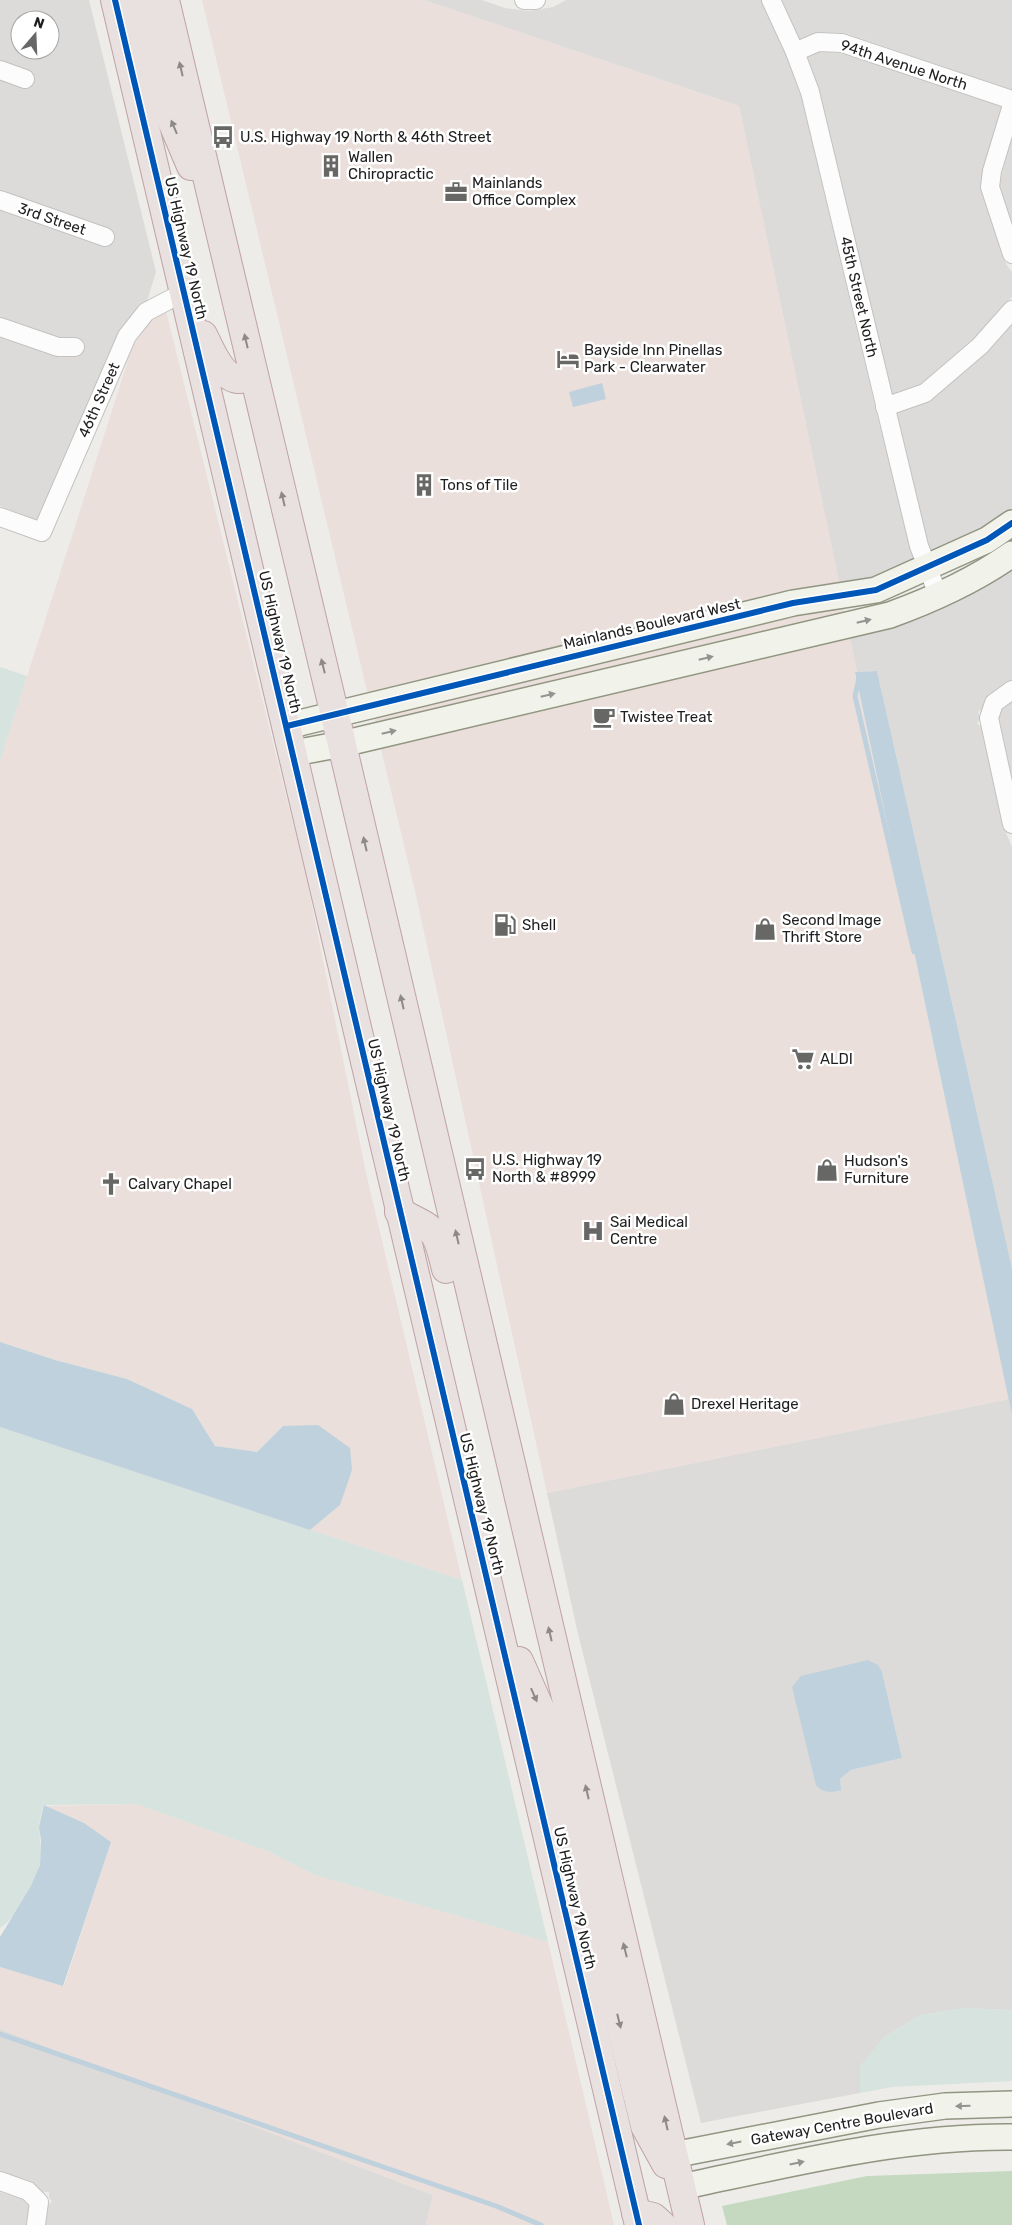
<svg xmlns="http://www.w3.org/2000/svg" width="1012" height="2225" font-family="Rubik,sans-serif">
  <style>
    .residential { fill: #dcdbd9; fill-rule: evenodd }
    .commercial { fill: #eadfda }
    .forest { fill: #c4d9bf }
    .wetland { fill: #d6e3de }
    .water { fill: #bed1dd }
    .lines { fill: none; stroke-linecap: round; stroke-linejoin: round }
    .stream { stroke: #bed1dd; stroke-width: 5 }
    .street-casing { stroke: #c3c2c0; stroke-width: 20 }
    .secondary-casing { stroke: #919581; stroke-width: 28 }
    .highway-casing { stroke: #bfa2a4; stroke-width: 30 }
    .street { stroke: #fcfcfc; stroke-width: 18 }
    .secondary { stroke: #f1f3eb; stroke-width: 25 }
    .highway { stroke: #e9e0e0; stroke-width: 28 }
    .cycleway-casing { stroke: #fff; stroke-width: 9 }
    .cycleway { stroke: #0057b8; stroke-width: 6 }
    .oneway { fill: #8e8989 }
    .oneway2 { fill: #92948f }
    .labels { text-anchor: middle; stroke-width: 5; stroke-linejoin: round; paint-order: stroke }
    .street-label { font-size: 15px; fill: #1f1f1f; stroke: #fff }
    .poi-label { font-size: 15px; fill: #1f1f1f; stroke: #fff; text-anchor: start }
  </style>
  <rect width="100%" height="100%" fill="#edece8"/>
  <g class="residential">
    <path d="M 0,0 L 89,0 L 156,272 L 147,301 L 139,306 L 119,333 L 37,520 L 0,506 ZM 20,20 L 50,20 L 50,50 L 20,50 Z"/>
    <path d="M 424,0 L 482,0 L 505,8 L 529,11 L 553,7 L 566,0 L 761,0 L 787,56 L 801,96 L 878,419 L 915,563 L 875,581 L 840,587 L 739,106 Z"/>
    <path d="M 782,0 L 1012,0 L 1012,90 L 845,33 L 819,32 L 800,40 Z"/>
    <path d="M 819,52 L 840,53 L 1002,107 L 983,168 L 981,187 L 1006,264 L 1012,272 L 1012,297 L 974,338 L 921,384 L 891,395 L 818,89 L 807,57 Z"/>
    <path d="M 1012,135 L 1012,225 L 999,186 Z"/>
    <path d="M 1012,324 L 1012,512 L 983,531 L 933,555 L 927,542 L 896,413 L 930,401 L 986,352 Z"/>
    <path d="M 1012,566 L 1012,680 L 989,695 L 982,710 L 978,711 L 980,718 L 977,724 L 981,726 L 1004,828 L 1012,847 L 1012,1268 L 877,671 L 857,672 L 849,634 Z"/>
    <path d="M 1012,700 L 1012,780 L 999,718 L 1001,708 Z"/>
    <path d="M 1009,1399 L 1012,1415 L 1012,2010 L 963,2008 L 921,2015 L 884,2037 L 860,2067 L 860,2093 L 701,2123 L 578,1634 L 547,1493 ZM 882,1672 L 902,1758 L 851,1770 L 840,1779 Z"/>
    <path d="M 0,2029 L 433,2195 L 426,2225 L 45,2225 L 48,2206 L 52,2201 L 49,2198 L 49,2192 L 43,2192 L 31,2181 L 0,2171 Z"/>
    <path d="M 0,2192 L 23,2200 L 30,2207 L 26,2225 L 0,2225 Z"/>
  </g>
  <g class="commercial">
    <path d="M 202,0 L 424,0 L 739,106 L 840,587 L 368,695 Z"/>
    <path d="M 166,311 L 306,876 L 366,1173 L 462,1580 L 310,1530 L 340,1505 L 283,1426 L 257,1452 L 215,1446 L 192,1409 L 127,1379 L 55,1360 L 0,1342 L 0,761 L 132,348 L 151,320 Z"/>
    <path d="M 844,607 L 845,615 L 376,726 L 373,714 L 794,613 Z"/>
    <path d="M 849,634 L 857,672 L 855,673 L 1009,1399 L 547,1493 L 415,891 L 380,745 Z"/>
    <path d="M 137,1804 L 270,1852 L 315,1875 L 548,1942 L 614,2225 L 426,2225 L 433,2195 L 0,2029 L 0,1967 L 64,1986 L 111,1842 L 84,1823 L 47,1806 Z"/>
  </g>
  <path class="forest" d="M 1012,2171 L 1012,2225 L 727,2225 L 722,2206 L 867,2176 Z"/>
  <g class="wetland">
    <path d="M 0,667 L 27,676 L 0,761 Z"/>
    <path d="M 0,1427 L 462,1580 L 548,1942 L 315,1875 L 270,1852 L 137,1804 L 44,1805 C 42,1812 39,1821 39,1828 C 40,1840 41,1851 40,1863 C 37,1880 14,1921 0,1928 Z"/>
    <path d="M 963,2008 L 1012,2010 L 1012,2081 L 892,2087 L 860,2093 L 860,2067 L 884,2037 L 921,2015 Z"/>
  </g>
  <g class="water">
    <path d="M 602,383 L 606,399 L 573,407 L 569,392 Z"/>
    <path d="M 877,671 L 1012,1268 L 1012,1415 L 855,672 Z"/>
    <path d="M 0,1342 L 55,1360 L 127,1379 L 192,1409 L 215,1446 L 257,1452 L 283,1426 L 318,1425 L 350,1448 L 352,1470 L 340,1505 L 310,1530 L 0,1427 Z"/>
    <path d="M 868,1660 L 878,1665 L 882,1672 L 902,1758 L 851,1770 L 840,1779 L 841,1790 C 831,1793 823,1793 816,1785 L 792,1687 L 801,1676 Z"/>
    <path d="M 44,1805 L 84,1823 L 111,1842 L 63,1986 L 0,1967 L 0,1937 L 31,1886 L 40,1865 L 41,1840 L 39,1827 Z"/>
  </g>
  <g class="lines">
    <g class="stream">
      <path d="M 859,678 L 855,696 L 914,952"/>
      <path d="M 0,2034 L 496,2206 L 541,2225"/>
    </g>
    <defs>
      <g id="street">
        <path d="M 524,0 L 536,0"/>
        <path d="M 771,0 L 795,52 L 810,92 L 919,546 L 939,597"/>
        <path d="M 795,52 L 818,42 L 842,43 L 1012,100"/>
        <path d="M 0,70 L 25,79"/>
        <path d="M 1012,105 L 992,171 L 990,187 L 1012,254"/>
        <path d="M 0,200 L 105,237"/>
        <path d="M 0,327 L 58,347 L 75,347"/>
        <path d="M 885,407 L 925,393 L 980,346 L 1012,310"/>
        <path d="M 0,517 L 42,532 L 127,336 L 146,312 L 184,292"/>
        <path d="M 1012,690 L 994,703 L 989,718 L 1012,824"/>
        <path d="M 0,2181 L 28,2191 L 39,2202 L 36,2225"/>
      </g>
      <g id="secondary">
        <path d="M 287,726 L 793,603 L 876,590 L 987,540 L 1012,523"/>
        <path d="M 294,753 L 342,744 L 890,615 C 934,599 974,581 1012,554"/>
        <path d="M 673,2155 L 879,2115 L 945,2106 L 1012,2104"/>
        <path d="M 681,2187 C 790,2164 900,2136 1012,2137"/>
      </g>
      <g id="highway">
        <path d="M 115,0 L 639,2225"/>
        <path d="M 138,0 L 159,91 L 191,166"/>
        <path d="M 165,0 L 347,766 L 690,2225"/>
        <path d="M 203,335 C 210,348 220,377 238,379 C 243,379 249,377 254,376"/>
        <path d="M 399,1212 C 436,1231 436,1227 446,1269"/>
        <path d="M 519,1661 L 546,1722 L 645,2126 L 666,2164"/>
        <path d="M 636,2213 L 653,2217 L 662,2225"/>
      </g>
    </defs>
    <use href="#street" class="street-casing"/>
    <use href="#secondary" class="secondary-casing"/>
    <use href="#highway" class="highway-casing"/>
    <use href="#street" class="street"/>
    <use href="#secondary" class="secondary"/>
    <use href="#highway" class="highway"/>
    <defs>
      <g id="cycleway">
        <path d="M 115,0 L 639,2225"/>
        <path d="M 287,726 L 793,603 L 876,590 L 987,540 L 1012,523"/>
      </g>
    </defs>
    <use href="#cycleway" class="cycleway-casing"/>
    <use href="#cycleway" class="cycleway"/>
  </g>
  <defs><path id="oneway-solid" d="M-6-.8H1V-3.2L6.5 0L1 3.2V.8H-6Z" transform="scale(1.25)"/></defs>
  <g class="oneway">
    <use href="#oneway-solid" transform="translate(181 69) rotate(-103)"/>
    <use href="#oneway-solid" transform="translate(174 127) rotate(-113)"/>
    <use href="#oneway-solid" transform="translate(246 341) rotate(-103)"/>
    <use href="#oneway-solid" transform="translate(283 499) rotate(-103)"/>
    <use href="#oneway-solid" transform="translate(323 666) rotate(-104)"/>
    <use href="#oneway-solid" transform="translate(365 844) rotate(-103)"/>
    <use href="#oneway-solid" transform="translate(402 1002) rotate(-103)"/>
    <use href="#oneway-solid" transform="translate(457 1237) rotate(-103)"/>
    <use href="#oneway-solid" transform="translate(550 1634) rotate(-103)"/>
    <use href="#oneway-solid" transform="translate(534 1695) rotate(66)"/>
    <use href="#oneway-solid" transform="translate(587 1792) rotate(-103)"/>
    <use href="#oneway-solid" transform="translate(625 1950) rotate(-104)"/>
    <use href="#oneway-solid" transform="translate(619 2021) rotate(76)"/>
    <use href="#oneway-solid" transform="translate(666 2123) rotate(-103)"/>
  </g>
  <g class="oneway2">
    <use href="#oneway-solid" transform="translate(864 621) rotate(-13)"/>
    <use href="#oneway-solid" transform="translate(706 658) rotate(-13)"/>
    <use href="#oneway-solid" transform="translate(548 695) rotate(-13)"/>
    <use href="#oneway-solid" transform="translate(389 732) rotate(-13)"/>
    <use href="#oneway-solid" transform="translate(963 2106) rotate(179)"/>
    <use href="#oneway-solid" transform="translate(734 2143) rotate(169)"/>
    <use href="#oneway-solid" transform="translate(797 2163) rotate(-12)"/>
  </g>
  <defs>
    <symbol id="bus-bare" viewBox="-9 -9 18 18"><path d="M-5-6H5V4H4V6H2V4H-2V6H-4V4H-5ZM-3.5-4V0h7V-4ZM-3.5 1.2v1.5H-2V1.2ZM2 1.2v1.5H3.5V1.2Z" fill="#676765" stroke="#fff" stroke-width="2.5" paint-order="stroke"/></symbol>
    <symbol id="building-bare" viewBox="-9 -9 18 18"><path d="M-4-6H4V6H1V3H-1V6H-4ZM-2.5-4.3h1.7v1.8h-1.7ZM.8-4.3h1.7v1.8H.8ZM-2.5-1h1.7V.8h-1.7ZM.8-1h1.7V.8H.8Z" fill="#676765" stroke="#fff" stroke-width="2.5" paint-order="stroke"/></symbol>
    <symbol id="office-bare" viewBox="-9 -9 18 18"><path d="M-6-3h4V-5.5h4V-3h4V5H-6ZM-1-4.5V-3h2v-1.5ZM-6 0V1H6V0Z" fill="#676765" stroke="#fff" stroke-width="2.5" paint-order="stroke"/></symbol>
    <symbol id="hotel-bare" viewBox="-9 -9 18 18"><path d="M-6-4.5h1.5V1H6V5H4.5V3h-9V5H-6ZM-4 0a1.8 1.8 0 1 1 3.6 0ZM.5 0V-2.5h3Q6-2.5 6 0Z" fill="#676765" stroke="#fff" stroke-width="2.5" paint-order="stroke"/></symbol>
    <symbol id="cafe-bare" viewBox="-9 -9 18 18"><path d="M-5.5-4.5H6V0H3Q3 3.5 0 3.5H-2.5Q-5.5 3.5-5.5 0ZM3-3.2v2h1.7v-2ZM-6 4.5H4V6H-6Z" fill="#676765" stroke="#fff" stroke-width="2.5" paint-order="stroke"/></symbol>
    <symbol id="fuel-bare" viewBox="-9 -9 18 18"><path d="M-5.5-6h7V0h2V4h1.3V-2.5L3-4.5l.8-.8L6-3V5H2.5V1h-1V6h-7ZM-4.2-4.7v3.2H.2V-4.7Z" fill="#676765" stroke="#fff" stroke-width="2.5" paint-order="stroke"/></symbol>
    <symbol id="shop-bare" viewBox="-9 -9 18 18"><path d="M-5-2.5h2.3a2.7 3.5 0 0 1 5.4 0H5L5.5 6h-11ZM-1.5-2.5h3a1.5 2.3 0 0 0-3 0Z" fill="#676765" stroke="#fff" stroke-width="2.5" paint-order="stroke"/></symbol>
    <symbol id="supermarket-bare" viewBox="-9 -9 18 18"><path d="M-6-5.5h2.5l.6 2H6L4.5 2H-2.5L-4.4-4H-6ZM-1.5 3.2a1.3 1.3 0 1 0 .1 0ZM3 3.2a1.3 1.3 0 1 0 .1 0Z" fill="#676765" stroke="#fff" stroke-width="2.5" paint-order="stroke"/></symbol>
    <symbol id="church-bare" viewBox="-9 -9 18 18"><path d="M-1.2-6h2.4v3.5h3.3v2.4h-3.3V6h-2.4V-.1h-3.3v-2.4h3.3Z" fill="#676765" stroke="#fff" stroke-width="2.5" paint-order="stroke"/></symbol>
    <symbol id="hospital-bare" viewBox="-9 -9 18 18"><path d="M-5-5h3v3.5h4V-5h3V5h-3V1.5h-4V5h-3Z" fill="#676765" stroke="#fff" stroke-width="2.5" paint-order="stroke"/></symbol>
  </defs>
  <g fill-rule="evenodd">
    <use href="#bus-bare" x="207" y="121" width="32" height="32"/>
    <use href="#building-bare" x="315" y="150" width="32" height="32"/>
    <use href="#office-bare" x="440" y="176" width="32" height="32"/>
    <use href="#hotel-bare" x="552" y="343" width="32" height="32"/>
    <use href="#building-bare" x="408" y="469" width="32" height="32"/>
    <use href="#cafe-bare" x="588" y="701" width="32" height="32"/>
    <use href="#fuel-bare" x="489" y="909" width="32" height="32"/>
    <use href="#shop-bare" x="749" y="913" width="32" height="32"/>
    <use href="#supermarket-bare" x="787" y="1043" width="32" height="32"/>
    <use href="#bus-bare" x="459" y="1153" width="32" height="32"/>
    <use href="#shop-bare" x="811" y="1154" width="32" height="32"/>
    <use href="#church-bare" x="95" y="1168" width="32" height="32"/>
    <use href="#hospital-bare" x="577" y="1215" width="32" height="32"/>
    <use href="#shop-bare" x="658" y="1388" width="32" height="32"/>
  </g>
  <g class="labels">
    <g class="street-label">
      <text transform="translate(904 65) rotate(18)" y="5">94th Avenue North</text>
      <text transform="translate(52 219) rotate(19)" y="5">3rd Street</text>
      <text transform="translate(186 248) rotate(77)" y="5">US Highway 19 North</text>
      <text transform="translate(859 297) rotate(77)" y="5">45th Street North</text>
      <text transform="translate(99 400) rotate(-66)" y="5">46th Street</text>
      <text transform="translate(652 624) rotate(-13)" y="5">Mainlands Boulevard West</text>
      <text transform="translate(280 642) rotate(77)" y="5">US Highway 19 North</text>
      <text transform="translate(389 1110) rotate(77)" y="5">US Highway 19 North</text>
      <text transform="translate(482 1504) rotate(76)" y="5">US Highway 19 North</text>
      <text transform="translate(575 1898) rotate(77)" y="5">US Highway 19 North</text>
      <text transform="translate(842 2124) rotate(-10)" y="5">Gateway Centre Boulevard</text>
    </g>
    <g class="poi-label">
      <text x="240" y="142">U.S. Highway 19 North &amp; 46th Street</text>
      <text x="348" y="162">Wallen<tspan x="348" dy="17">Chiropractic</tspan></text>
      <text x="472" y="188">Mainlands<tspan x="472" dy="17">Office Complex</tspan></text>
      <text x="584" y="355">Bayside Inn Pinellas<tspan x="584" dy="17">Park - Clearwater</tspan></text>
      <text x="440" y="490">Tons of Tile</text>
      <text x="620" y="722">Twistee Treat</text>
      <text x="782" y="925">Second Image<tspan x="782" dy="17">Thrift Store</tspan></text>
      <text x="522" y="930">Shell</text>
      <text x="820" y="1064">ALDI</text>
      <text x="492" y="1165">U.S. Highway 19<tspan x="492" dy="17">North &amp; #8999</tspan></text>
      <text x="844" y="1166">Hudson's<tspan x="844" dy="17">Furniture</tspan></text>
      <text x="128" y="1189">Calvary Chapel</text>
      <text x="610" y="1227">Sai Medical<tspan x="610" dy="17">Centre</tspan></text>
      <text x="691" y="1409">Drexel Heritage</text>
    </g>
  </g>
  <g transform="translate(35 35) rotate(19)"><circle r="24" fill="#ffffff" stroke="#a5a5a5"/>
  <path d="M0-4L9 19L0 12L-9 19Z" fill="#676765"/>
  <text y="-8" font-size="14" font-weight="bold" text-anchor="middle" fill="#1f1f1f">N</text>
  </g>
</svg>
